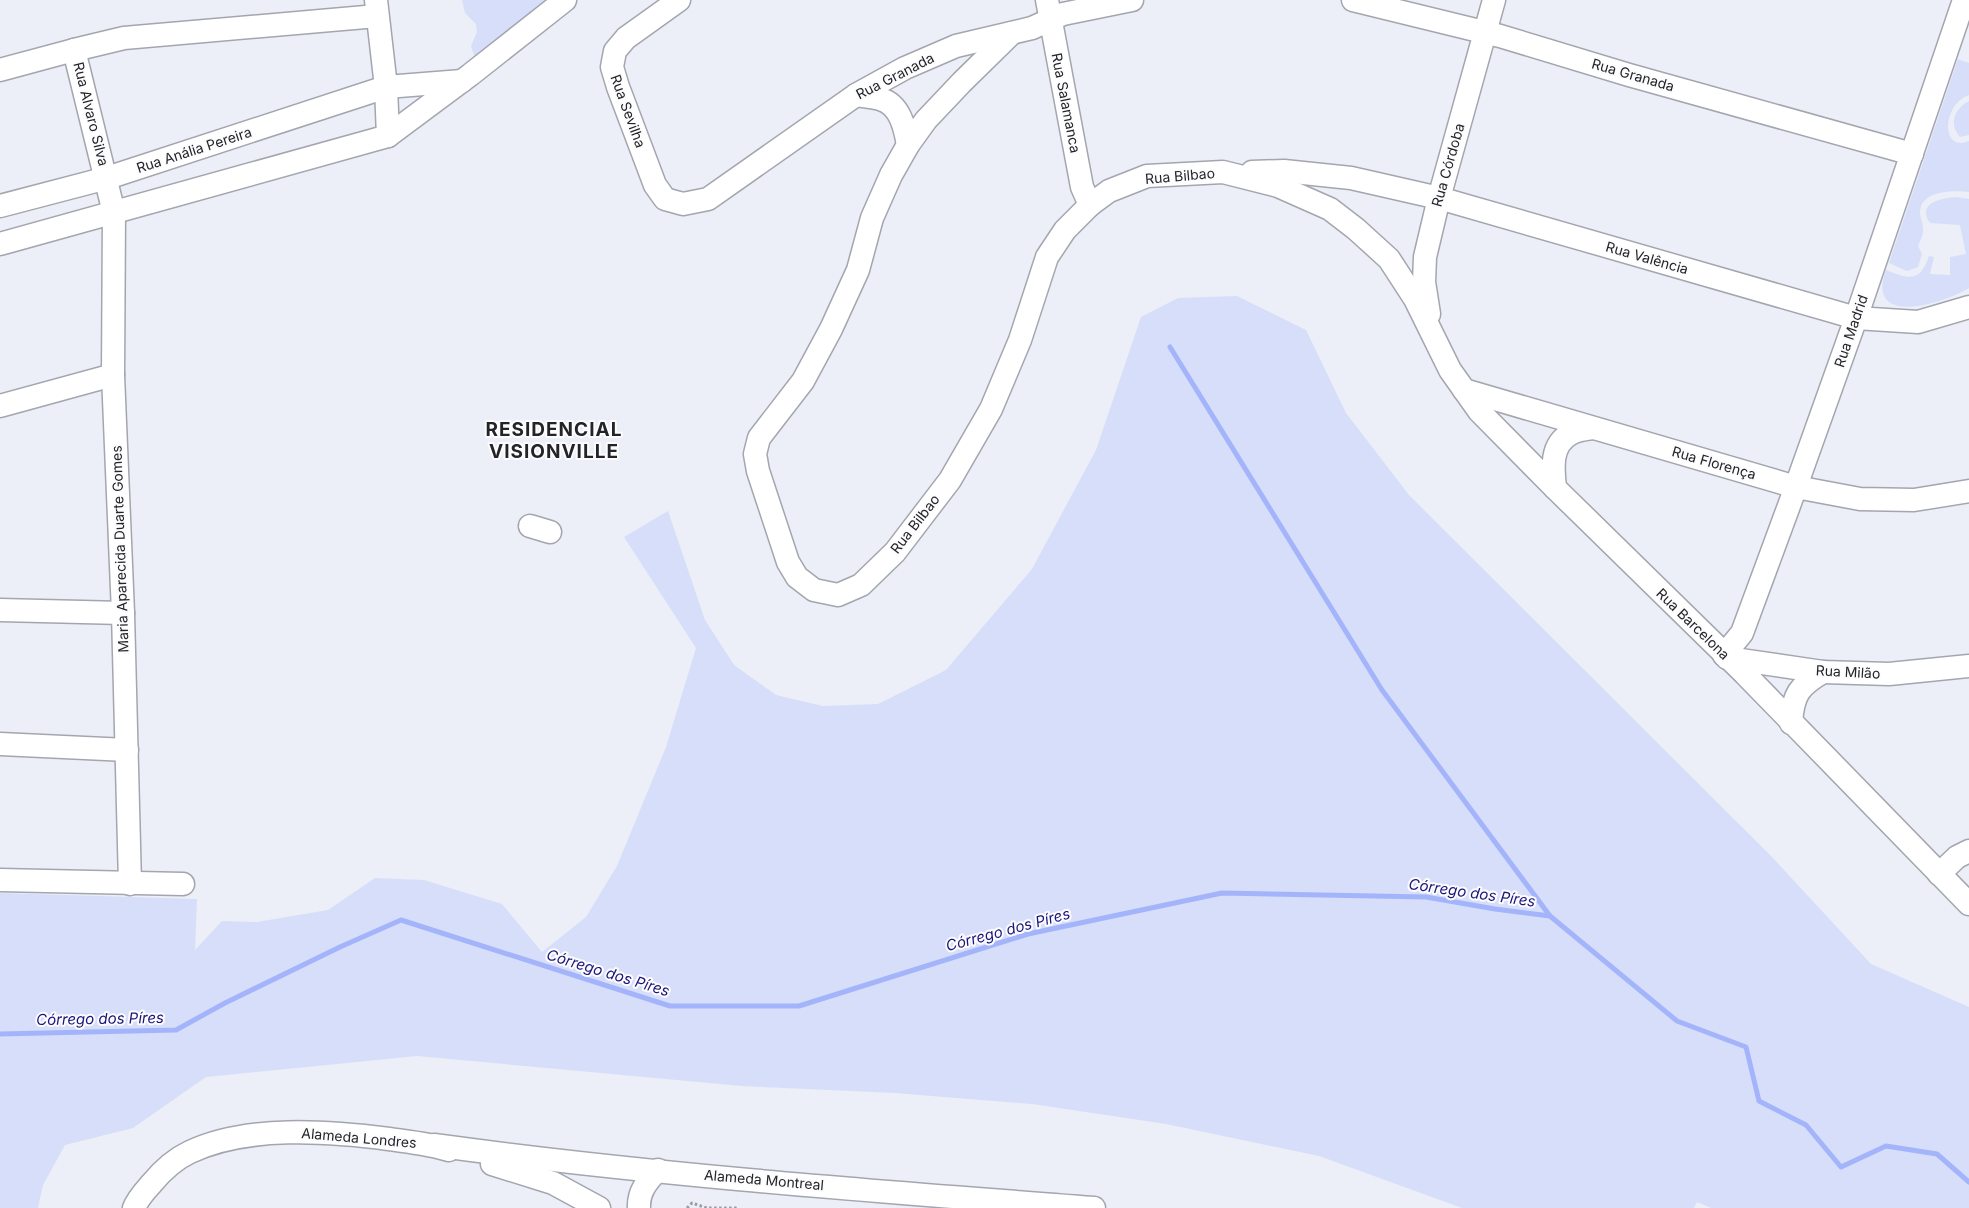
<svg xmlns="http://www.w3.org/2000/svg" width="1969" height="1208" font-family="Inter,sans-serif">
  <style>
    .green { fill: #d7def9 }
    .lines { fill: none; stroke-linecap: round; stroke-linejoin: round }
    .stream { stroke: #a3b4fb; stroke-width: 5 }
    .minor-casing { stroke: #a3a6ae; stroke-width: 25 }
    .path { stroke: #999ba1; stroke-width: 3; stroke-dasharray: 2.5 2.5; stroke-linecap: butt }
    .minor { stroke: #fff; stroke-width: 22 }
    .labels { text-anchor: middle; stroke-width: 4; stroke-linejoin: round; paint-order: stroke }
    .street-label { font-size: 14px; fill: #232427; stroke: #fcfcfe }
    .water-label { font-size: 15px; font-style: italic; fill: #1b157a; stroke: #fcfcfe }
    .district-label { font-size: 19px; font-weight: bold; letter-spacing: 1px; fill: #232427; stroke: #fcfcfe }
  </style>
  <rect width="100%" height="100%" fill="#eceff7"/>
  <g class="green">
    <path d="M 462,0 L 551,0 L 475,58 L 471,46 L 477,32 L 476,24 L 465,13 Z"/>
    <path d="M 1958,59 L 1969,63 L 1969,95 C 1941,105 1941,153 1969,141 L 1969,192 C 1953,190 1921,190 1920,212 C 1920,218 1923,222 1923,228 C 1924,234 1920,241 1918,246 L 1922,254 L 1918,267 L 1907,271 L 1889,263 Z"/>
    <path d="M 1969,101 L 1969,135 L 1960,137 C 1948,124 1955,108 1969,101 Z"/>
    <path d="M 1956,197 L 1969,199 L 1969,288 C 1943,304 1865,328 1886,270 C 1909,279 1920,283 1929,256 L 1934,257 L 1930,274 L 1950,275 L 1950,257 L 1966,254 L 1960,225 L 1930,223 C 1916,203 1942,198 1956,197 Z"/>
    <path d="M 1237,296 L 1306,330 L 1346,413 L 1409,495 L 1773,858 L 1871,964 L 1969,1007 L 1969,1208 L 1711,1208 L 1697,1202 L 1694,1208 L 1462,1208 L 1319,1156 L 1166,1124 L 1032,1104 L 895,1093 L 742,1086 L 417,1056 L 206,1077 L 133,1128 L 65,1145 L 43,1185 L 38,1208 L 0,1208 L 0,893 L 197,899 L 195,950 L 222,921 L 257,922 L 328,910 L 375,878 L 424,880 L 502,904 L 542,952 L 586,917 L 617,866 L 666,747 L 696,648 L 624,537 L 668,511 L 705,620 L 734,665 L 776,695 L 823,706 L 878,704 L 946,670 L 1032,569 L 1096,450 L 1141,317 L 1178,298 Z"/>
  </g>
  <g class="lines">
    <g class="stream">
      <path d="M 1170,347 L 1382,690 L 1550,916"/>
      <path d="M 0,1034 L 176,1030 L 225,1003 L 340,947 L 401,920 L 670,1006 L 799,1006 L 1028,934 L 1222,893 L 1426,897 L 1495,909 L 1550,916 L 1677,1021 L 1746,1047 L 1759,1101 L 1806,1125 L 1841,1167 L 1886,1146 L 1937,1154 L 1969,1182"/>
    </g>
    <defs>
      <g id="minor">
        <path d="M 376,0 L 386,87 L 388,136"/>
        <path d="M 679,0 L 626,38 L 615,51 L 612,67 L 618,87 L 655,185 L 665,199 L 683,204 L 708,199 L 856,95 L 905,68 L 956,46 L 1032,28 L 1063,14 L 1132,0"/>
        <path d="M 1047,0 L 1082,187 L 1090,205"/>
        <path d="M 1353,0 L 1500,36 L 1629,75 L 1912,154"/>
        <path d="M 1012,33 L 962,82 L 926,120 L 908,145 L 891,175 L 872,218 L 858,270 L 831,329 L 803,381 L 759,438 L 755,454 L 758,471 L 788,562 L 797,577 L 814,590 L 838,595 L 861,585 L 895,552 L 950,480 L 991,409 L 1020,340 L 1047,257 L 1065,230 L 1090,205 L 1109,191 L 1147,176 L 1223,172 L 1278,186 L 1330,209 L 1356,229 L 1389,259 L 1415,299 L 1450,370 L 1479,411 L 1555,488 L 1744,673 L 1969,904"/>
        <path d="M 74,50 L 114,213 L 113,375 L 123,613 L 130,884"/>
        <path d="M 0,70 L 74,50 L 124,38 L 377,16"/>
        <path d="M 856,95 C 864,96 873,97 880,99 C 900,104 905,128 908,145"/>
        <path d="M 1252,172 L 1284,171 L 1351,178 L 1439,198 L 1856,318 L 1918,322 L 1969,307"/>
        <path d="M 0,206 L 107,178 L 386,87 L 462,81"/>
        <path d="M 0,244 L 388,136 L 470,75 L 565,0"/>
        <path d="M 1429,314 L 1424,282 L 1425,257 L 1439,198 L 1494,0"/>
        <path d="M 1464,390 L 1796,487 L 1860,499 L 1914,500 L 1969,491"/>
        <path d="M 0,406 L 113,375"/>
        <path d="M 1555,488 C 1553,469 1550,445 1570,434 C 1576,430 1586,429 1593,428"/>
        <path d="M 530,526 L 550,532"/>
        <path d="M 0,610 L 123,613"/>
        <path d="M 1724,655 L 1742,633 L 1790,503 L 1856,318 L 1964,0"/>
        <path d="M 1727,658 L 1823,672 L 1889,674 L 1969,666"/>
        <path d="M 1791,723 C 1793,694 1799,686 1823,672"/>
        <path d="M 0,744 L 127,750"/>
        <path d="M 1939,874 L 1957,857 L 1969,851"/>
        <path d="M 0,880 L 183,884"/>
        <path d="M 434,1145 C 653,1175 874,1191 1094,1208"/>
        <path d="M 492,1164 L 553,1183 L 599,1208"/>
        <path d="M 134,1208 C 138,1198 145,1191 152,1183 C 162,1171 175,1159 190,1152 C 247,1125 328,1131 389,1139 C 410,1142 430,1144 449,1150"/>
        <path d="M 639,1208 C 638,1192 647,1181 658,1170"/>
      </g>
    </defs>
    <use href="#minor" class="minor-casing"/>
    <path class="path" d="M 687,1208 L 692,1203 L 707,1208 L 737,1208"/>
    <use href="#minor" class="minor"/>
  </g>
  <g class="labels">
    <g class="street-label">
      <text transform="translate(1633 75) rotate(16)" y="5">Rua Granada</text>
      <text transform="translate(895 76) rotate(-27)" y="5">Rua Granada</text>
      <text transform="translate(1066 103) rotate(79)" y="5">Rua Salamanca</text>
      <text transform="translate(628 111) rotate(70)" y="5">Rua Sevilha</text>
      <text transform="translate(91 114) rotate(76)" y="5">Rua Alvaro Silva</text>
      <text transform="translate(194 150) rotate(-18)" y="5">Rua Anália Pereira</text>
      <text transform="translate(1448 165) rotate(-74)" y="5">Rua Córdoba</text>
      <text transform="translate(1180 176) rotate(-5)" y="5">Rua Bilbao</text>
      <text transform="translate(1647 258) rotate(16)" y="5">Rua Valência</text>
      <text transform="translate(1851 331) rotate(-71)" y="5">Rua Madrid</text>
      <text transform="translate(1714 463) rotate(16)" y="5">Rua Florença</text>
      <text transform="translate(915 524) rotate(-52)" y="5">Rua Bilbao</text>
      <text transform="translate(120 549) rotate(-92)" y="5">Maria Aparecida Duarte Gomes</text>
      <text transform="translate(1693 624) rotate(44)" y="5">Rua Barcelona</text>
      <text transform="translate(1848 672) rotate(3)" y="5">Rua Milão</text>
      <text transform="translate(359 1138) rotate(5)" y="5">Alameda Londres</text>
      <text transform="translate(764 1180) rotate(5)" y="5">Alameda Montreal</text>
    </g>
    <g class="water-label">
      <text transform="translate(1472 893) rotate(8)" y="5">Córrego dos Píres</text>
      <text transform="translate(1008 930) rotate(-15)" y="5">Córrego dos Píres</text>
      <text transform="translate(608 973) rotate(17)" y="5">Córrego dos Píres</text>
      <text transform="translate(100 1019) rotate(-1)" y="5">Córrego dos Píres</text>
    </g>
    <g class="district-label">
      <text x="554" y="436">RESIDENCIAL<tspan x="554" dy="22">VISIONVILLE</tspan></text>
    </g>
  </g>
</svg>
